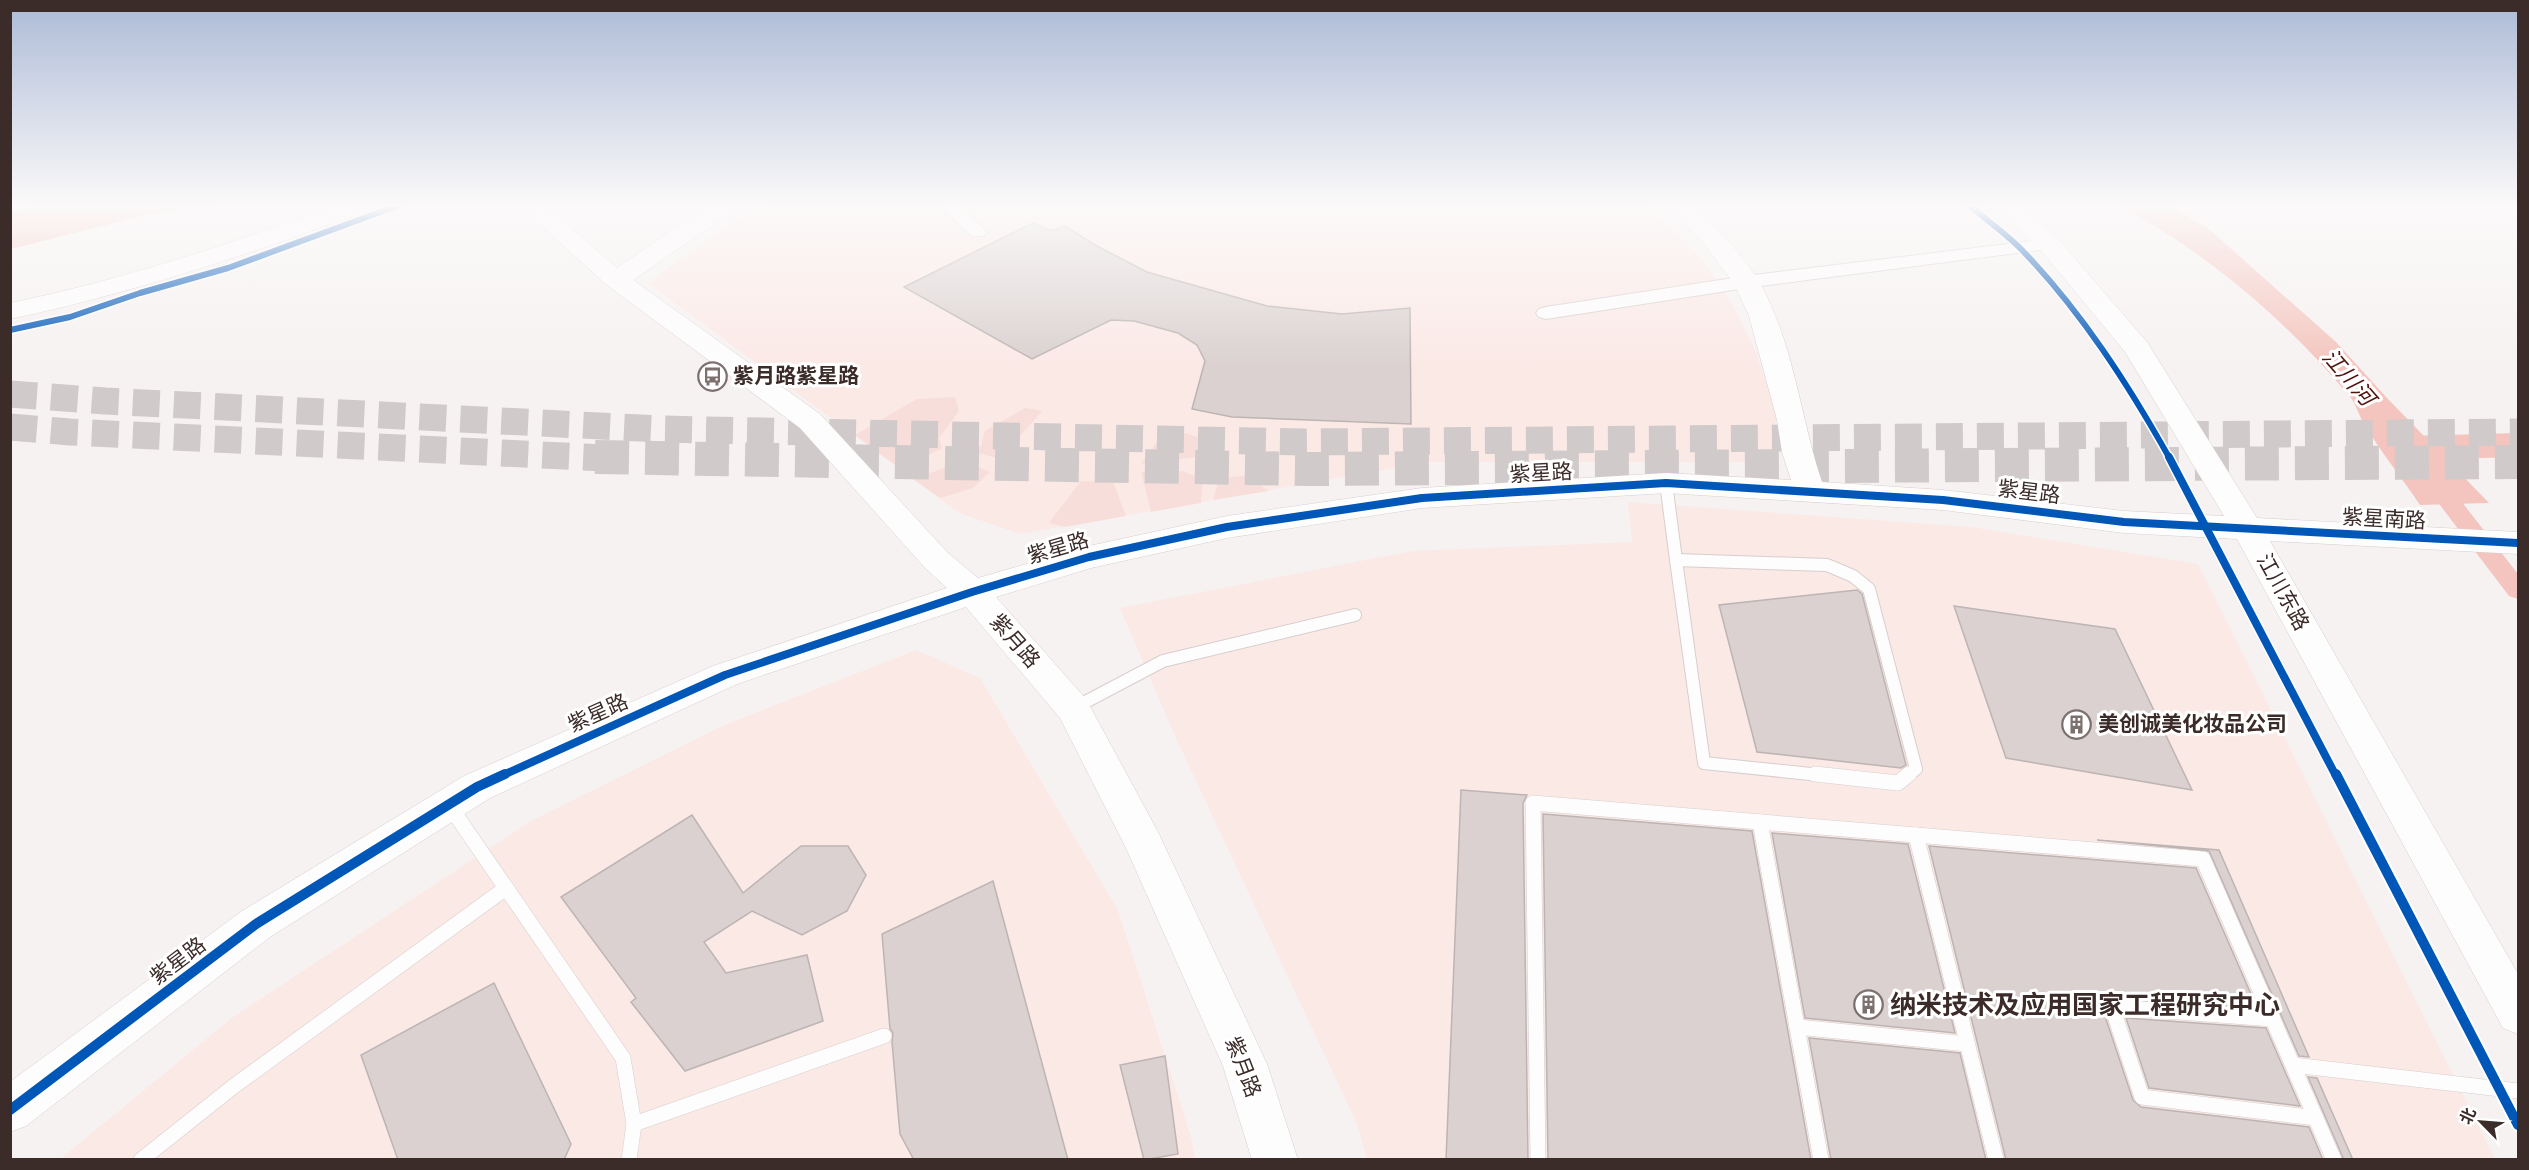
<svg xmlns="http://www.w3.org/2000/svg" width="2529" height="1170" font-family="'Asap Condensed','Noto Sans SC',sans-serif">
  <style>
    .built { fill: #fbe9e6 }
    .green { fill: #f8deda }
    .water { fill: #f4c5be }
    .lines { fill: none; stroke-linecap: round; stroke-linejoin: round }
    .canal { fill: #f4c5be; fill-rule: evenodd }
    .river { fill: #f4c5be; fill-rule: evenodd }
    .building { fill: #dad1d0; stroke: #bdb4b3; stroke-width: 1.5 }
    .highway-tunnel-far1 { stroke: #d1caca; stroke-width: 27; stroke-dasharray: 27 14; stroke-linecap: butt }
    .highway-tunnel { stroke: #d1caca; stroke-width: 34; stroke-dasharray: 34 16; stroke-linecap: butt }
    .lane-far1-casing { stroke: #d8cecd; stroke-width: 14 }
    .lane-casing { stroke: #d8cecd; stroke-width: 16 }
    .street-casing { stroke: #d8cecd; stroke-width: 2 }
    .secondary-casing { stroke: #d8cecd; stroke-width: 1 }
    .lane-far1 { stroke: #fefdfd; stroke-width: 12 }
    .lane { stroke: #fefdfd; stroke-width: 15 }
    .street { fill: #fefdfd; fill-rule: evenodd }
    .secondary { fill: #fefdfd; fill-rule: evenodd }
    .cycleway-far2-casing { stroke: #fff; stroke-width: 9 }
    .cycleway-far1-casing { stroke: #fff; stroke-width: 11 }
    .cycleway-casing { stroke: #fff; stroke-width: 14 }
    .cycleway-far2 { stroke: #0057b8; stroke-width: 6 }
    .cycleway-far1 { stroke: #0057b8; stroke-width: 8 }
    .cycleway { stroke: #0057b8; stroke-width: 10 }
    .labels { text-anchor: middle; stroke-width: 6; stroke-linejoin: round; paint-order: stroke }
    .poi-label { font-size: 21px; font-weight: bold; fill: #3b2c2a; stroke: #fff; text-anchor: start }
    .street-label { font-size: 21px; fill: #3b2c2a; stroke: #fff }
    .water-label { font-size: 22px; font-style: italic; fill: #52120c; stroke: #fff }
    .near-poi-label { font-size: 26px; font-weight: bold; fill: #3b2c2a; stroke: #fff; text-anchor: start }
  </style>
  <rect width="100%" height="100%" fill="#f7f2f2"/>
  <g class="built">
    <path d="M 768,204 L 1648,204 L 1703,260 L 1734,308 L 1756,352 L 1777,416 L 1769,462 L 1430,462 L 1020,534 L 959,513 L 648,283 L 735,220 Z"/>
    <path d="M 1628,502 L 1972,527 L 2198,564 L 2495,1159 L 1367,1159 L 1357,1124 L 1175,736 L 1120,608 L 1412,551 L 1632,542 Z"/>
    <path d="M 916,650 L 980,678 L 1118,910 L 1191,1137 L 1195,1159 L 59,1160 L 233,1017 L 531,821 L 722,726 Z"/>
  </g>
  <g class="green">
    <path d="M 955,397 L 959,411 L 939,438 L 942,449 L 898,467 L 855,435 L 917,399 Z"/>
    <path d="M 1025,408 L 1042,411 L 1000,459 L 979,453 L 985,431 Z"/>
    <path d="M 1167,428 L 1198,437 L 1197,457 L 1141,464 Z"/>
    <path d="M 964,461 L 990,472 L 973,488 L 940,498 L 913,479 Z"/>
    <path d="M 1182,471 L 1203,479 L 1201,503 L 1151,512 L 1141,472 Z"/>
    <path d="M 1245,476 L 1269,491 L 1213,500 L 1219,478 Z"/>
    <path d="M 1081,481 L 1113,482 L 1126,516 L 1065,527 L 1049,523 Z"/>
  </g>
  <g class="water">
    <path d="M 48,204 L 234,204 L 150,214 L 11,249 L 11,212 Z"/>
    <path d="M 2118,204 L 2169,204 L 2211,231 L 2336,342 L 2387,398 L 2489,503 L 2420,505 C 2402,478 2380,451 2363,422 C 2359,415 2356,405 2351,398 C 2286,319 2206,253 2118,204 Z"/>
  </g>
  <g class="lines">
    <path class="canal" d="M 2432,472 L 2440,474 L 2518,574 L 2518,599 L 2509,596 L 2424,484 L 2421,479 L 2424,474 Z"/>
    <path class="river" d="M 2518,433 L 2518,457 L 2408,460 L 2395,457 L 2389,448 L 2395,439 L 2408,436 Z"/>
  </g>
  <g class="building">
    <path d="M 1033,223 L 1051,231 L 1065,226 L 1095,245 L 1147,272 L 1267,306 L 1342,314 L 1410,308 L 1411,424 L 1232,417 L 1192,409 L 1205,361 L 1197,345 L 1178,333 L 1134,321 L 1111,320 L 1032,359 L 904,287 Z"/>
    <path d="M 1857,590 L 1862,594 L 1906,765 L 1901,768 L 1757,752 L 1719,605 Z"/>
    <path d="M 1954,606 L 2115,629 L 2192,790 L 2006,758 Z"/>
    <path d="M 1461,790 L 1527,795 L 1523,803 L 1528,1160 L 1446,1160 Z"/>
    <path d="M 1543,814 L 1752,831 L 1811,1160 L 1548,1160 Z"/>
    <path d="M 692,815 L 743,893 L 801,846 L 848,846 L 866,875 L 847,911 L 802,935 L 752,911 L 704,942 L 726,973 L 807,955 L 823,1021 L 685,1071 L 631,1002 L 636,998 L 561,897 Z"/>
    <path d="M 1772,833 L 1908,844 L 1955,1033 L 1805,1018 Z"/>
    <path d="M 2097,840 L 2219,850 L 2309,1057 L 2299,1056 L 2209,851 Z"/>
    <path d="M 1929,846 L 2196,868 L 2257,1008 L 2108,998 L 2103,1005 L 2103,1010 L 2133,1100 L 2141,1107 L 2309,1127 L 2323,1160 L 2006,1160 Z"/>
    <path d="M 993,881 L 1068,1160 L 914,1160 L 900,1134 L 892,1042 L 893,1033 L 890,1029 L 882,934 Z"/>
    <path d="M 494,983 L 571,1144 L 564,1160 L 398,1160 L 361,1055 Z"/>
    <path d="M 2126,1018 L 2266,1028 L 2300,1106 L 2149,1088 Z"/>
    <path d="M 1809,1038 L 1960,1053 L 1986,1160 L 1831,1160 Z"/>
    <path d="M 1165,1056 L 1178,1154 L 1144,1160 L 1120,1065 Z"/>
    <path d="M 2308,1077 L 2317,1078 L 2353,1160 L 2344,1160 Z"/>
  </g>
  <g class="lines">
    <g class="highway-tunnel-far1">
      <path d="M 10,394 L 105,401 L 660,429 L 1303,442 L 2518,432"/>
      <path d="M 10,427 L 70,432 L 626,459"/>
    </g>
    <path class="highway-tunnel" d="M 595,457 L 1308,469 L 2518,462"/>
    <defs>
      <g id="lane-far1">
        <path d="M 1666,483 L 1676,560"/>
        <path d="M 1676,560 L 1827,565 L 1853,576 L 1869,589 L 1916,769 L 1907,776"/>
        <path d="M 1676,560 L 1704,763 L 1830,776"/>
        <path d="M 1074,708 L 1163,661 L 1355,615"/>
      </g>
      <g id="lane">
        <path d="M 1815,774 L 1898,783 L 1909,774"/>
        <path d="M 449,805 L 623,1058 L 634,1124 L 629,1160"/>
        <path d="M 1760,822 L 1821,1160"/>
        <path d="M 1916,835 L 1996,1160"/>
        <path d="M 2273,1019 L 2112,1007 L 2142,1097 L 2316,1118"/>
        <path d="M 1797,1027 L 1967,1044"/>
        <path d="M 2293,1065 L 2518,1091"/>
        <path d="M 634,1124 L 884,1036"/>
        <path d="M 141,1160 L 234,1086 L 506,888"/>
        <path d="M 1538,1160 L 1533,803 L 2203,859 L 2334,1160"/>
      </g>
      <g id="street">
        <path d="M 938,204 L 957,204 L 987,232 L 984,236 L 972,236 Z"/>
        <path d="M 2049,239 L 2055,240 L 2058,244 L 2055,248 L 1746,288 L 1546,319 L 1539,317 L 1536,313 L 1539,309 L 1546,307 L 1746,276 Z"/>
      </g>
      <g id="secondary">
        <path d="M 341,204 L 374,204 L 371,209 C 253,253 133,293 10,319 L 10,303 C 123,280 233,243 341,204 Z"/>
        <path d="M 517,204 L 543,204 L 617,268 L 699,212 L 716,204 L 746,204 L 743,209 L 717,222 L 633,280 L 820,414 L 948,553 L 978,578 L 1089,546 L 1227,516 L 1422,488 L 1666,473 L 1791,480 L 1782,452 L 1777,420 L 1749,316 L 1734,283 L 1699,238 L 1663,204 L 1689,204 C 1715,226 1741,252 1759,282 C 1794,342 1800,417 1822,482 L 1943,490 L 2124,511 L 2224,516 L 2125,352 L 2040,249 L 1991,204 L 2017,204 L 2058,239 L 2147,342 L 2257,518 L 2518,532 L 2518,554 L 2270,541 L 2518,974 L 2518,1034 L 2503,1028 L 2237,539 L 2124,533 L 1943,510 L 1666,493 L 1422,508 L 1227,538 L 1091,568 L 996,597 L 1086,699 L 1158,832 L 1267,1064 L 1298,1160 L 1252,1160 L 1223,1066 L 1126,848 L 1060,718 L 966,607 L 737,684 L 490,798 L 270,937 L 26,1126 L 10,1132 L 10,1082 L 242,911 L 464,776 L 713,666 L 947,588 L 926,569 L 800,428 L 607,285 Z"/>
      </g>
    </defs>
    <use href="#lane-far1" class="lane-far1-casing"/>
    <use href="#lane" class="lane-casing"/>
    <use href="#street" class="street-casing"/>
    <use href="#secondary" class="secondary-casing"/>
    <use href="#lane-far1" class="lane-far1"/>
    <use href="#lane" class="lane"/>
    <use href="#street" class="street"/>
    <use href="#secondary" class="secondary"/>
    <defs>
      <g id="cycleway-far2">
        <path d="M 1968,204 C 1985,219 2005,233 2021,249 C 2081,311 2128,384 2170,459"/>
        <path d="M 10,330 L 70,317 L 140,293 L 228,268 L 402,204"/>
      </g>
      <g id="cycleway-far1">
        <path d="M 2169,457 L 2336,776"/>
        <path d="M 501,776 L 725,675 L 972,592 L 1089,557 L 1227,527 L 1422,498 L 1666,483 L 1943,500 L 2124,522 L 2518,543"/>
      </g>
      <g id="cycleway">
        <path d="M 2336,774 L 2518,1125"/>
        <path d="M 10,1110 L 256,924 L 477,787 L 505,774"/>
      </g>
    </defs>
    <use href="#cycleway-far2" class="cycleway-far2-casing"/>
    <use href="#cycleway-far1" class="cycleway-far1-casing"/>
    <use href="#cycleway" class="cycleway-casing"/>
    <use href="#cycleway-far2" class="cycleway-far2"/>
    <use href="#cycleway-far1" class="cycleway-far1"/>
    <use href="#cycleway" class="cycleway"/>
  </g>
  <linearGradient id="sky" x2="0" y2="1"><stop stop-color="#adbbd7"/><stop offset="0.56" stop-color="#fbf9f9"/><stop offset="1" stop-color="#fbf9f9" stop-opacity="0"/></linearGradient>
  <rect width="2529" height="367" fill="url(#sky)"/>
  <defs>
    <symbol id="bus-ring" viewBox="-11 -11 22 22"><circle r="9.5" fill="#fff" stroke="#7d7170" stroke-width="1.5"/><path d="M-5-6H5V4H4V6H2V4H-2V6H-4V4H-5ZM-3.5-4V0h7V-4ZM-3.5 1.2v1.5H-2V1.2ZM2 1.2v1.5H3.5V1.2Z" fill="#7d7170"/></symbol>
    <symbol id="building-ring" viewBox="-11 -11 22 22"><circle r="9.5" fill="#fff" stroke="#7d7170" stroke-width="1.5"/><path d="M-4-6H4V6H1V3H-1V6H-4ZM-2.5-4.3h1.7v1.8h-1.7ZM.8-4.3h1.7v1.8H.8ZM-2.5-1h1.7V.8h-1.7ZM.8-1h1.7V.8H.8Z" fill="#7d7170"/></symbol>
  </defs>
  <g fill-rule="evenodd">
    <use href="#bus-ring" x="696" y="360" width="33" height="33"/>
    <use href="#building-ring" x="2060" y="708" width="33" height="33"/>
    <use href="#building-ring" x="1852" y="988" width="33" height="33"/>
  </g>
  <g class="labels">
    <g class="poi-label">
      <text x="733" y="383">紫月路紫星路</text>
      <text x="2098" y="731">美创诚美化妆品公司</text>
    </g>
    <g class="street-label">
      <text transform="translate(1541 473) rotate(-3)" y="7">紫星路</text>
      <text transform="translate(2029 492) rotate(7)" y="7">紫星路</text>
      <text transform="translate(2384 519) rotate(3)" y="7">紫星南路</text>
      <text transform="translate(1058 548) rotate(-16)" y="7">紫星路</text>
      <text transform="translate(2283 592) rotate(61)" y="7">江川东路</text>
      <text transform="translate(1015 641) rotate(49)" y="7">紫月路</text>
      <text transform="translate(598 713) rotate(-24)" y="7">紫星路</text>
      <text transform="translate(178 961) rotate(-37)" y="7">紫星路</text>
      <text transform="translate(1243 1067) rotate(69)" y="7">紫月路</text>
    </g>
    <g class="water-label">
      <text transform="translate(2349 377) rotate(49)" y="8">江川河</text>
    </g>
    <g class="near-poi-label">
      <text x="1890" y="1014">纳米技术及应用国家工程研究中心</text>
    </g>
  </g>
  <rect width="2529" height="1170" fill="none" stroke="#3b2c2a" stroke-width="24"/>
  <g transform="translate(2481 1122) rotate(295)" stroke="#ffffff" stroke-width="4.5" paint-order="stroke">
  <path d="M0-4.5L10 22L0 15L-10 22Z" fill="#3b2c2a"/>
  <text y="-9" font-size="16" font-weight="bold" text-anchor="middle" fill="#3b2c2a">北</text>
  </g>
</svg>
